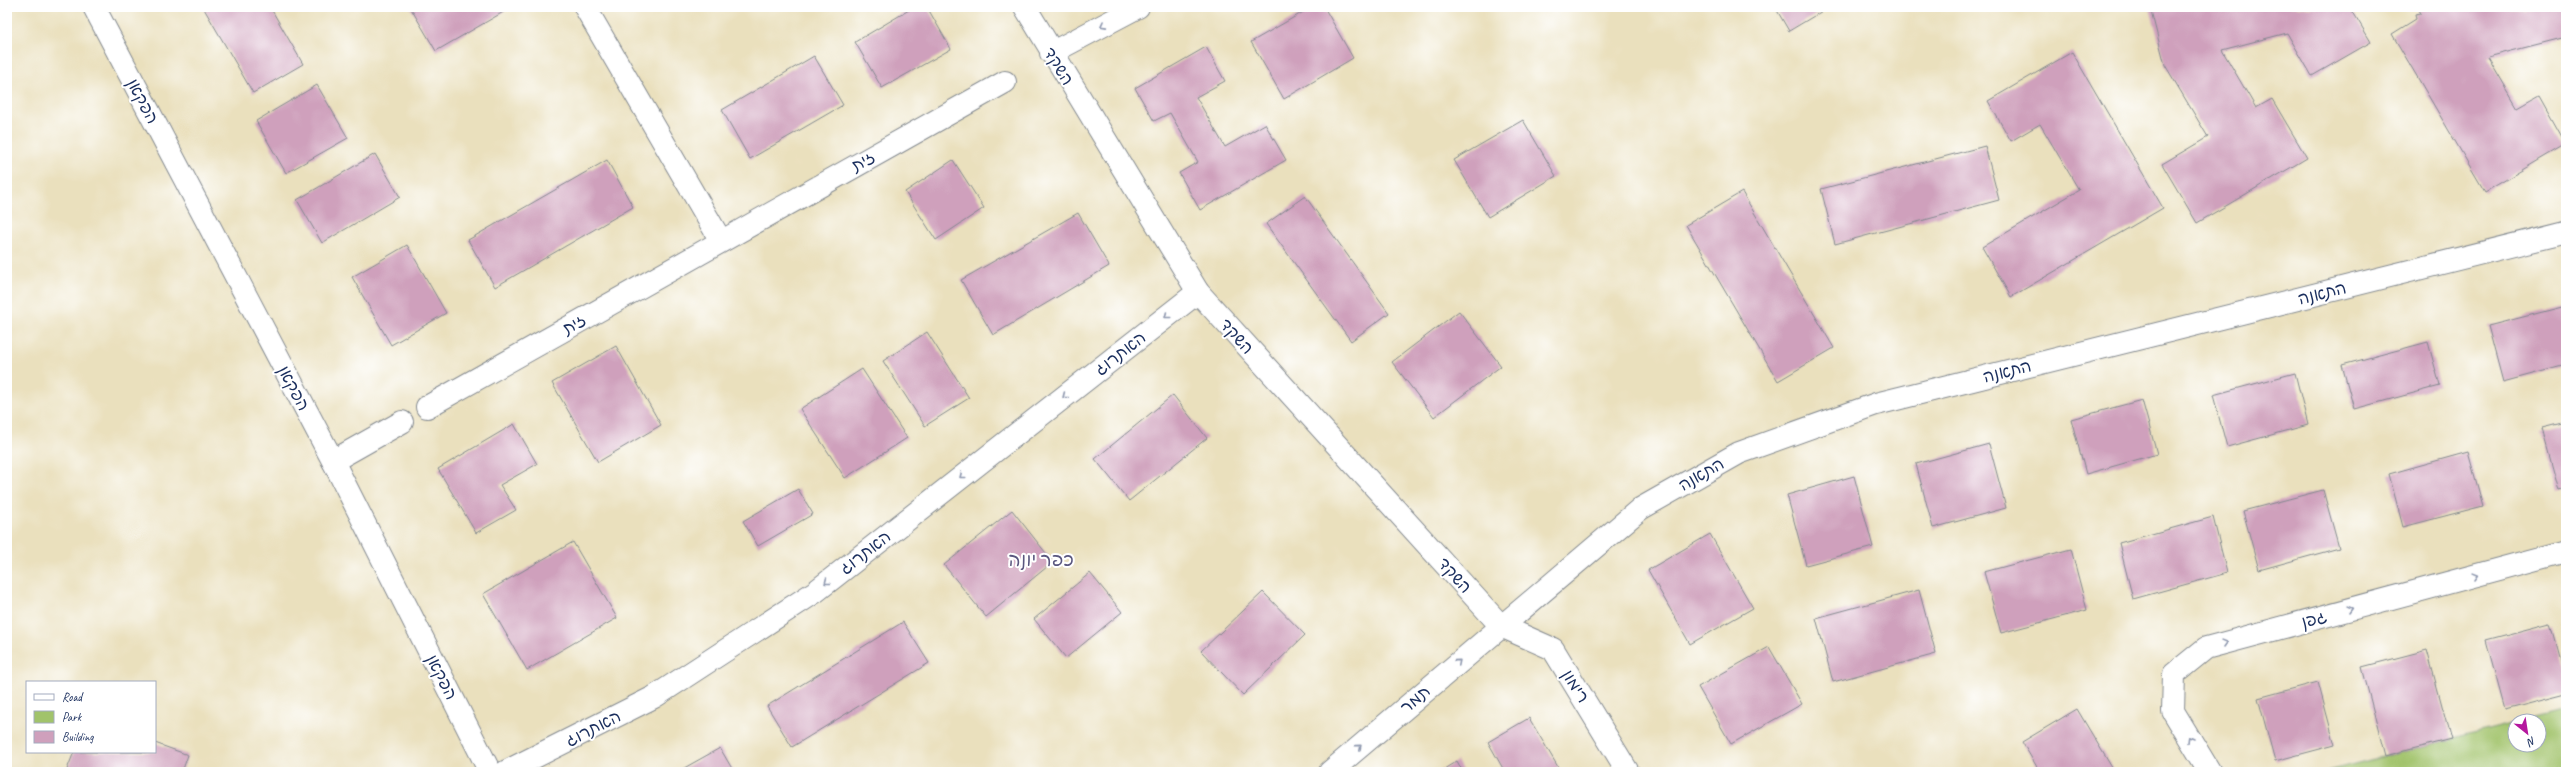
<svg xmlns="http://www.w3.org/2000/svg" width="2573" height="779" font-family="Caveat,'Playpen Sans Hebrew',sans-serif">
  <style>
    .green { fill: #a1c36b; stroke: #5e7964 }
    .building { fill: #cfa0bc }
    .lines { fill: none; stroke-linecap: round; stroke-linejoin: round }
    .minor-casing { stroke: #82888e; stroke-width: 24 }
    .minor { stroke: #fff; stroke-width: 22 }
    .oneway { stroke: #8d97ae }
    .labels { text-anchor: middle; stroke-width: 4; stroke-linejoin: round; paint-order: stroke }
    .street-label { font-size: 17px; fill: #1b2f5e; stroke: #fff }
    .quarter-label { font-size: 19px; fill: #5a577f; stroke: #fff }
  </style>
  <rect width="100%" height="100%" fill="#fff"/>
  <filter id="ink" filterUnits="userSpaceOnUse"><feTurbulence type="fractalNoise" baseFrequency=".025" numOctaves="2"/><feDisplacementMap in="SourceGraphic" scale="8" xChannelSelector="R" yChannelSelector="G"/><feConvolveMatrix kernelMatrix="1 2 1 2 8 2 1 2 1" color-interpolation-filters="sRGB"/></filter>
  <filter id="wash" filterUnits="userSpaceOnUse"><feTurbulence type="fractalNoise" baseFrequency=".012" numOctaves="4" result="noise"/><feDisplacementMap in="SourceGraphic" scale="16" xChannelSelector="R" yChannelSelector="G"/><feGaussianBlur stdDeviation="0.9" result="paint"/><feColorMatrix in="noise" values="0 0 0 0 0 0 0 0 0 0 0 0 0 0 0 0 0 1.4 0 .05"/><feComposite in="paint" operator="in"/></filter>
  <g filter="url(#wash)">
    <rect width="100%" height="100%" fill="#eae0bd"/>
    <path class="green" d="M 2566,710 L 2565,772 L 2323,772 L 2515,723 L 2515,745 L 2539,745 L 2539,721 L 2522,721 Z"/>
    <g id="blocks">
      <g class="building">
        <path d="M 203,7 L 270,7 L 303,64 L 253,93 Z"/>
        <path d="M 410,7 L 512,7 L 436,51 Z"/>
        <path d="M 914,7 L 927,7 L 951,49 L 882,88 L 855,42 Z"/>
        <path d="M 1312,7 L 1324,7 L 1353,58 L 1284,99 L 1251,42 Z"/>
        <path d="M 1775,7 L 1829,7 L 1789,31 Z"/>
        <path d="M 2150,7 L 2350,7 L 2371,42 L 2312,76 L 2287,33 L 2222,50 L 2256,108 L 2272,99 L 2307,158 L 2197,223 L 2162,164 L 2208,137 L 2165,65 Z"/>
        <path d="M 2417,7 L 2566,7 L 2566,37 L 2488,57 L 2518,108 L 2539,96 L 2566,144 L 2485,192 L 2392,34 L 2416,19 L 2415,14 L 2421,13 Z"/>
        <path d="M 1206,47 L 1225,81 L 1196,97 L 1225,147 L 1265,124 L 1286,160 L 1200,210 L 1179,173 L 1198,162 L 1170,113 L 1154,121 L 1135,88 Z"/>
        <path d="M 2072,52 L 2163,208 L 2011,297 L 1982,247 L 2079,190 L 2040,124 L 2011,141 L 1988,101 Z"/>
        <path d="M 814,56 L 843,105 L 750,159 L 722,110 Z"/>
        <path d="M 317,85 L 348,138 L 286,173 L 256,121 Z"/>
        <path d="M 1523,120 L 1556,176 L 1488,217 L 1454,160 Z"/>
        <path d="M 1985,146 L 1999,200 L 1835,244 L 1821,189 Z"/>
        <path d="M 375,154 L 400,197 L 322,243 L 297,200 Z"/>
        <path d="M 607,160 L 633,207 L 495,287 L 468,240 Z"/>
        <path d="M 953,160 L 984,208 L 936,240 L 905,192 Z"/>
        <path d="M 1742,192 L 1834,348 L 1778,381 L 1686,225 Z"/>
        <path d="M 1305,196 L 1389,313 L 1351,341 L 1266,224 Z"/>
        <path d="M 1078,213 L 1109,266 L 993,335 L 961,280 Z"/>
        <path d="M 407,245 L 446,313 L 391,345 L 352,277 Z"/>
        <path d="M 2566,306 L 2566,365 L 2503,382 L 2488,326 Z"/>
        <path d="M 1459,311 L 1501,366 L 1434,417 L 1392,362 Z"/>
        <path d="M 927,332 L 969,398 L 925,426 L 883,361 Z"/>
        <path d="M 2428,342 L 2440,386 L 2354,409 L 2342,365 Z"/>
        <path d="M 616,346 L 661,425 L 598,462 L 552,383 Z"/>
        <path d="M 862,369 L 907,438 L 845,478 L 800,409 Z"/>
        <path d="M 2295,373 L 2308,425 L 2227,447 L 2213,395 Z"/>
        <path d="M 1173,395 L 1207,438 L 1129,501 L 1095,459 Z"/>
        <path d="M 2142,400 L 2157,454 L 2086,474 L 2071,419 Z"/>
        <path d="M 2566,423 L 2566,489 L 2559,491 L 2542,429 Z"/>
        <path d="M 514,424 L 537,464 L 500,485 L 516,510 L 476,533 L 438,469 Z"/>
        <path d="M 1989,444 L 2006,508 L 1933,528 L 1916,464 Z"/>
        <path d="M 2468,452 L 2483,506 L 2403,527 L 2389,474 Z"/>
        <path d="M 1854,476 L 1873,547 L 1806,565 L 1787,495 Z"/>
        <path d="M 798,489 L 813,514 L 758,546 L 743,521 Z"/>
        <path d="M 2323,490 L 2339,548 L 2259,570 L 2243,511 Z"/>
        <path d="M 1012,510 L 1053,562 L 986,617 L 944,565 Z"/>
        <path d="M 2213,517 L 2227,573 L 2133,599 L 2119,543 Z"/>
        <path d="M 1710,534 L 1753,608 L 1690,644 L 1648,570 Z"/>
        <path d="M 573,542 L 617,618 L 527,670 L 483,594 Z"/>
        <path d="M 2071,549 L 2087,610 L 2001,633 L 1984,572 Z"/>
        <path d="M 1090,573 L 1122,612 L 1066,658 L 1034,619 Z"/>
        <path d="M 1919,590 L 1936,654 L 1833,682 L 1816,618 Z"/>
        <path d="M 1263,592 L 1305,635 L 1243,695 L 1201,651 Z"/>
        <path d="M 903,622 L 929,663 L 792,747 L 767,706 Z"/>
        <path d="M 2550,623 L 2566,682 L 2566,694 L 2505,710 L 2486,640 Z"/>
        <path d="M 1769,647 L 1802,704 L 1731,744 L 1698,687 Z"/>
        <path d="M 2427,650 L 2451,739 L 2385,756 L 2362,667 Z"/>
        <path d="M 2318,682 L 2335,745 L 2275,761 L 2258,698 Z"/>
        <path d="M 2077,709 L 2114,771 L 2040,772 L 2022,742 Z"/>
        <path d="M 1529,718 L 1561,772 L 1505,772 L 1488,742 Z"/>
        <path d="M 155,743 L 188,755 L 182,772 L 66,772 L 74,752 L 155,752 Z"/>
        <path d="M 720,748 L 734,772 L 677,772 Z"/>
        <path d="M 1457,761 L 1463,772 L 1439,772 Z"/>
      </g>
    </g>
  </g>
  <g filter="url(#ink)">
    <use href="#blocks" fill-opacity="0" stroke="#82888e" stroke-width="1"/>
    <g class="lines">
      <defs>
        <g id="minor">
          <path d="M 94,7 L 333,461 L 490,772"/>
          <path d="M 585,7 L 721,241"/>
          <path d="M 1025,7 L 1198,292 L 1501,626 L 1553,649 L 1628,772"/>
          <path d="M 1051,53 L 1138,7"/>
          <path d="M 427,407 L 1005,82"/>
          <path d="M 333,461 L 402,422"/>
          <path d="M 505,772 L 654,697 L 815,592 L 1198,292"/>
          <path d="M 1330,772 L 1640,509 L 1739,453 L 1876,404 L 2566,232"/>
          <path d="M 2210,772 L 2173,711 L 2174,674 L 2206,648 L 2566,551"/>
        </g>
      </defs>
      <use href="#minor" class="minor-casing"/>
      <use href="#minor" class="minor"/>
    </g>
    <defs><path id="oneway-chevron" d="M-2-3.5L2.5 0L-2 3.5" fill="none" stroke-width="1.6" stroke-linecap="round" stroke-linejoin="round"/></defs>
    <g class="oneway">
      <use href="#oneway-chevron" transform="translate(1103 25) rotate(152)"/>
      <use href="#oneway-chevron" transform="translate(1167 316) rotate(142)"/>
      <use href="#oneway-chevron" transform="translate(1065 396) rotate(142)"/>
      <use href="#oneway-chevron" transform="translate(962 476) rotate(142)"/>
      <use href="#oneway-chevron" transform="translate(2476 576) rotate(-15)"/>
      <use href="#oneway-chevron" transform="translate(827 582) rotate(142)"/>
      <use href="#oneway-chevron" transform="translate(2350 609) rotate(-15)"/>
      <use href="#oneway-chevron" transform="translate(2225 643) rotate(-15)"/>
      <use href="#oneway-chevron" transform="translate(1458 662) rotate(-41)"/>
      <use href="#oneway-chevron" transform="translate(2190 739) rotate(-121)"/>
      <use href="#oneway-chevron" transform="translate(1359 747) rotate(-41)"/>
    </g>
  </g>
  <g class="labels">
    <g class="street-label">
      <text transform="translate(1059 66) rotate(59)" y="6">השקד</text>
      <text transform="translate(143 101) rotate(62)" y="6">הפקאן</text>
      <text transform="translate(863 161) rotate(-29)" y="6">זית</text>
      <text transform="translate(2322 293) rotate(-14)" y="6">התאנה</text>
      <text transform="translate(574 324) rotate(-30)" y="6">זית</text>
      <text transform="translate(1237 336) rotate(48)" y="6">השקד</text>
      <text transform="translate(1120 353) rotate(-38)" y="6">האתרוג</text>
      <text transform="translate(2007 371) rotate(-14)" y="6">התאנה</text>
      <text transform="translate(294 388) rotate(62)" y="6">הפקאן</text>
      <text transform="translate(1701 474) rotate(-30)" y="6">התאנה</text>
      <text transform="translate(865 552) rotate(-38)" y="6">האתרוג</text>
      <text transform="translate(1455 575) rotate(48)" y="6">השקד</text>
      <text transform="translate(2314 619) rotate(-15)" y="6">גפן</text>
      <text transform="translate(442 677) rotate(63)" y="6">הפקאן</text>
      <text transform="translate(1576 686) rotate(58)" y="6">רימון</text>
      <text transform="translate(1415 699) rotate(-41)" y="6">תמר</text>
      <text transform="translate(593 728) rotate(-27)" y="6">האתרוג</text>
    </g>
    <g class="quarter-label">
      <text x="1041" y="566">כפר יונה</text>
    </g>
  </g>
  <rect width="2573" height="779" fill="none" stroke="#fff" stroke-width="24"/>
  <rect x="26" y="681" width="130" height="72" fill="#ffffff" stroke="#a4acbf"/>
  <rect x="34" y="694" width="20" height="6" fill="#ffffff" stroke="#a4acbf"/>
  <text x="62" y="701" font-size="12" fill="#1b2f5e">Road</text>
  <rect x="34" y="711" width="20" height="12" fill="#a1c36b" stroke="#a4acbf"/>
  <text x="62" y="721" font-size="12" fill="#1b2f5e">Park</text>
  <rect x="34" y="731" width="20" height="12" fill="#cfa0bc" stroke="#a4acbf"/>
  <text x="62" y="741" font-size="12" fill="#1b2f5e">Building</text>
  <g transform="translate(2527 733) rotate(150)"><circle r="19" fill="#ffffff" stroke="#a4acbf"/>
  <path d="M0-3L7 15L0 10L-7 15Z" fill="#b5179e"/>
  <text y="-6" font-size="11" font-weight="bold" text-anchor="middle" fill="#1b2f5e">N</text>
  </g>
</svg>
